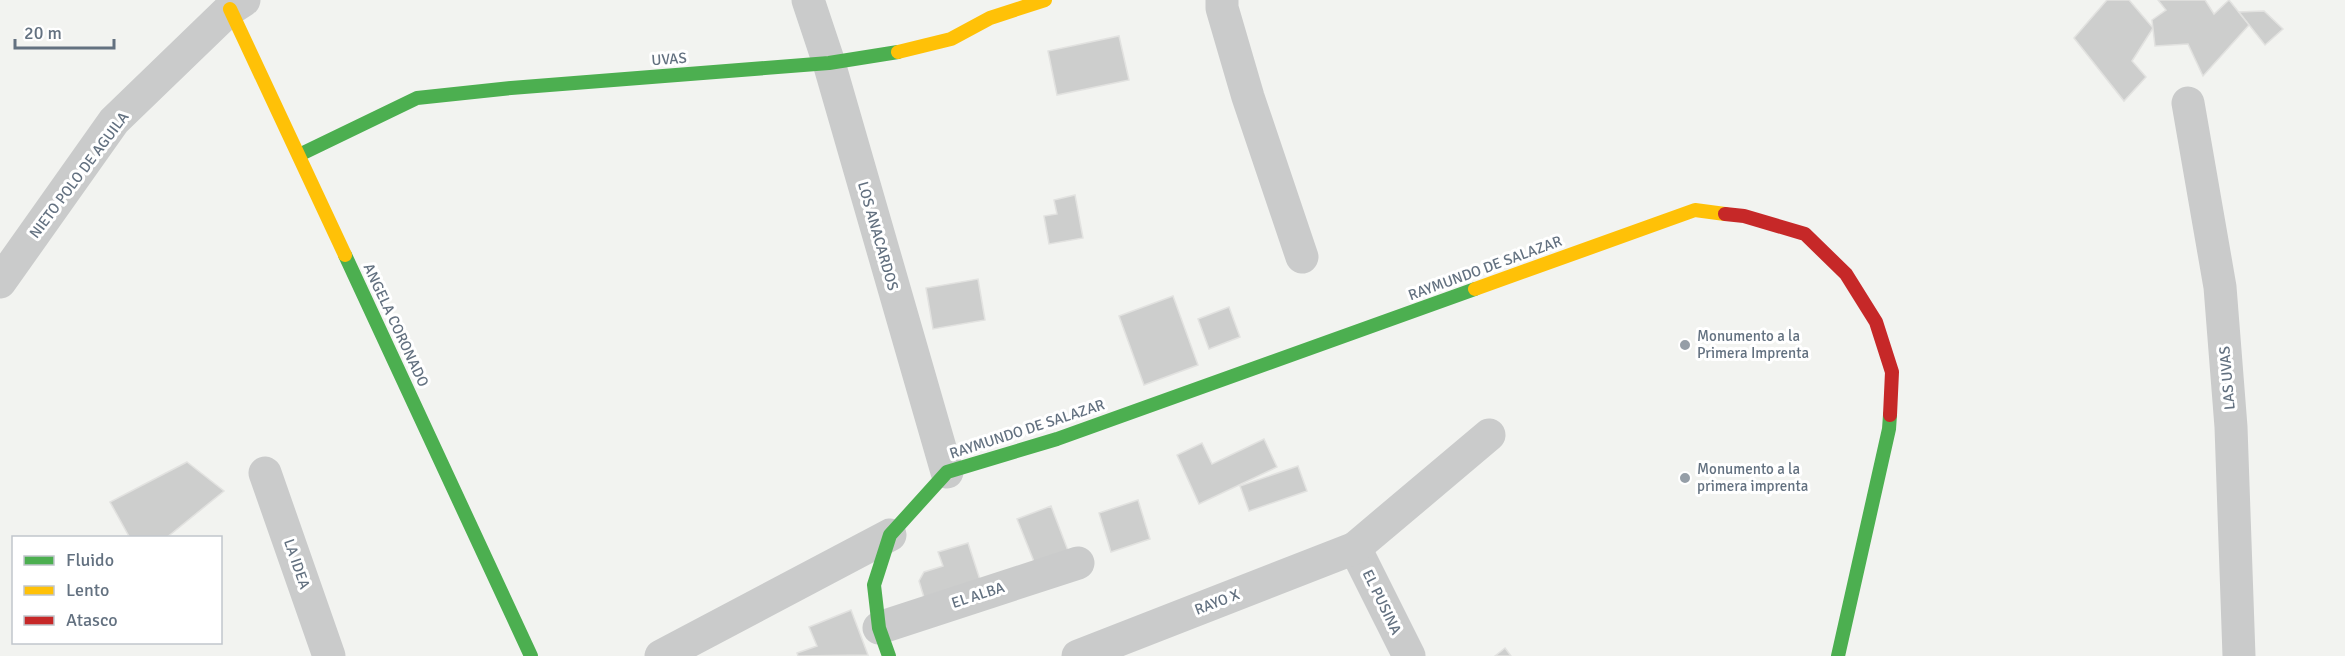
<svg xmlns="http://www.w3.org/2000/svg" width="2345" height="656" font-family="Signika,sans-serif">
  <style>
    .building { fill: #cdcecd; stroke: #e2e2e0; stroke-width: 1.5 }
    .lines { fill: none; stroke-linecap: round; stroke-linejoin: round }
    .street { stroke: #cacbcb; stroke-width: 33 }
    .fast { stroke: #4caf50; stroke-width: 14 }
    .slow { stroke: #ffc107; stroke-width: 14 }
    .jam { stroke: #c62828; stroke-width: 14 }
    .poi-dot { fill: #959ea7; stroke: #fff; stroke-width: 2 }
    .labels { text-anchor: middle; stroke-width: 6; stroke-linejoin: round; paint-order: stroke }
    .street-label { font-size: 15px; fill: #637180; stroke: #fff }
    .poi-label { font-size: 15px; fill: #637180; stroke: #fff; text-anchor: start }
  </style>
  <rect width="100%" height="100%" fill="#f2f3f0"/>
  <g class="building">
    <path d="M 2107,0 L 2129,0 L 2153,28 L 2132,61 L 2146,77 L 2124,101 L 2074,38 Z"/>
    <path d="M 2158,0 L 2205,0 L 2214,14 L 2229,0 L 2249,25 L 2203,76 L 2188,44 L 2155,46 L 2152,20 L 2166,10 Z"/>
    <path d="M 2264,11 L 2283,29 L 2265,45 L 2239,12 Z"/>
    <path d="M 1119,36 L 1129,80 L 1057,95 L 1048,51 Z"/>
    <path d="M 1075,195 L 1083,238 L 1049,244 L 1044,216 L 1057,214 L 1054,200 Z"/>
    <path d="M 978,279 L 985,320 L 933,329 L 926,288 Z"/>
    <path d="M 1173,296 L 1198,365 L 1144,385 L 1119,316 Z"/>
    <path d="M 1229,307 L 1240,337 L 1209,349 L 1198,319 Z"/>
    <path d="M 1264,439 L 1277,467 L 1199,504 L 1177,455 L 1202,443 L 1212,464 Z"/>
    <path d="M 187,462 L 224,491 L 166,538 L 130,538 L 110,502 Z"/>
    <path d="M 1298,466 L 1307,491 L 1249,511 L 1240,486 Z"/>
    <path d="M 1138,500 L 1150,539 L 1111,552 L 1099,513 Z"/>
    <path d="M 1051,506 L 1070,556 L 1037,569 L 1017,519 Z"/>
    <path d="M 968,543 L 982,586 L 926,604 L 919,581 L 924,572 L 943,566 L 938,552 Z"/>
    <path d="M 851,610 L 868,655 L 798,656 L 797,653 L 817,646 L 809,627 Z"/>
    <path d="M 1505,648 L 1511,656 L 1495,656 Z"/>
  </g>
  <g class="lines">
    <g class="street">
      <path d="M 808,0 L 829,63 L 947,472"/>
      <path d="M 1222,0 L 1222,8 L 1248,97 L 1302,257"/>
      <path d="M 2188,103 L 2220,287 L 2231,427 L 2239,656"/>
      <path d="M 0,282 L 114,121 L 230,9 L 244,0"/>
      <path d="M 265,473 L 329,656"/>
      <path d="M 1355,548 L 1409,656"/>
      <path d="M 879,628 L 1078,563"/>
      <path d="M 661,656 L 890,535"/>
      <path d="M 1078,656 L 1355,548 L 1489,435"/>
    </g>
    <g class="fast">
      <path d="M 299,155 L 417,98 L 511,88 L 829,63 L 898,52"/>
      <path d="M 345,255 L 531,656"/>
      <path d="M 889,656 L 879,628 L 874,585 L 890,535 L 947,472 L 1057,439 L 1475,289"/>
      <path d="M 1838,656 L 1889,429 L 1890,415"/>
    </g>
    <g class="slow">
      <path d="M 230,9 L 345,255"/>
      <path d="M 898,52 L 951,39 L 990,18 L 1045,0"/>
      <path d="M 1475,289 L 1695,210 L 1725,214"/>
    </g>
    <path class="jam" d="M 1725,214 L 1744,216 L 1805,234 L 1846,274 L 1876,322 L 1892,372 L 1890,415"/>
  </g>
  <g class="poi-dot">
    <circle cx="1685" cy="345" r="6"/>
    <circle cx="1685" cy="478" r="6"/>
  </g>
  <g class="labels">
    <g class="street-label">
      <text transform="translate(669 59) rotate(-4)" y="5">UVAS</text>
      <text transform="translate(79 175) rotate(-53)" y="5">NIETO POLO DE AGUILA</text>
      <text transform="translate(878 236) rotate(74)" y="5">LOS ANACARDOS</text>
      <text transform="translate(1485 268) rotate(-20)" y="5">RAYMUNDO DE SALAZAR</text>
      <text transform="translate(396 325) rotate(65)" y="5">ANGELA CORONADO</text>
      <text transform="translate(2227 378) rotate(-95)" y="5">LAS UVAS</text>
      <text transform="translate(1027 429) rotate(-18)" y="5">RAYMUNDO DE SALAZAR</text>
      <text transform="translate(297 564) rotate(71)" y="5">LA IDEA</text>
      <text transform="translate(978 595) rotate(-18)" y="5">EL ALBA</text>
      <text transform="translate(1217 602) rotate(-21)" y="5">RAYO X</text>
      <text transform="translate(1382 602) rotate(64)" y="5">EL PUSINA</text>
    </g>
    <g class="poi-label">
      <text x="1697" y="341">Monumento a la<tspan x="1697" dy="17">Primera Imprenta</tspan></text>
      <text x="1697" y="474">Monumento a la<tspan x="1697" dy="17">primera imprenta</tspan></text>
    </g>
  </g>
  <rect x="12" y="536" width="210" height="108" fill="#ffffff" stroke="#c1c6cc" stroke-width="1.5"/>
  <rect x="24" y="556" width="30" height="9" fill="#4caf50" stroke="#c1c6cc" stroke-width="1.5"/>
  <text x="66" y="566" font-size="18" fill="#637180">Fluido</text>
  <rect x="24" y="586" width="30" height="9" fill="#ffc107" stroke="#c1c6cc" stroke-width="1.5"/>
  <text x="66" y="596" font-size="18" fill="#637180">Lento</text>
  <rect x="24" y="616" width="30" height="9" fill="#c62828" stroke="#c1c6cc" stroke-width="1.5"/>
  <text x="66" y="626" font-size="18" fill="#637180">Atasco</text>
  <path d="M15 39v9h99v-9" fill="none" stroke="#637180" stroke-width="3"/>
  <text x="24" y="39" font-size="18" fill="#637180" stroke="#ffffff" stroke-width="4.5" paint-order="stroke">20 m</text>
</svg>
